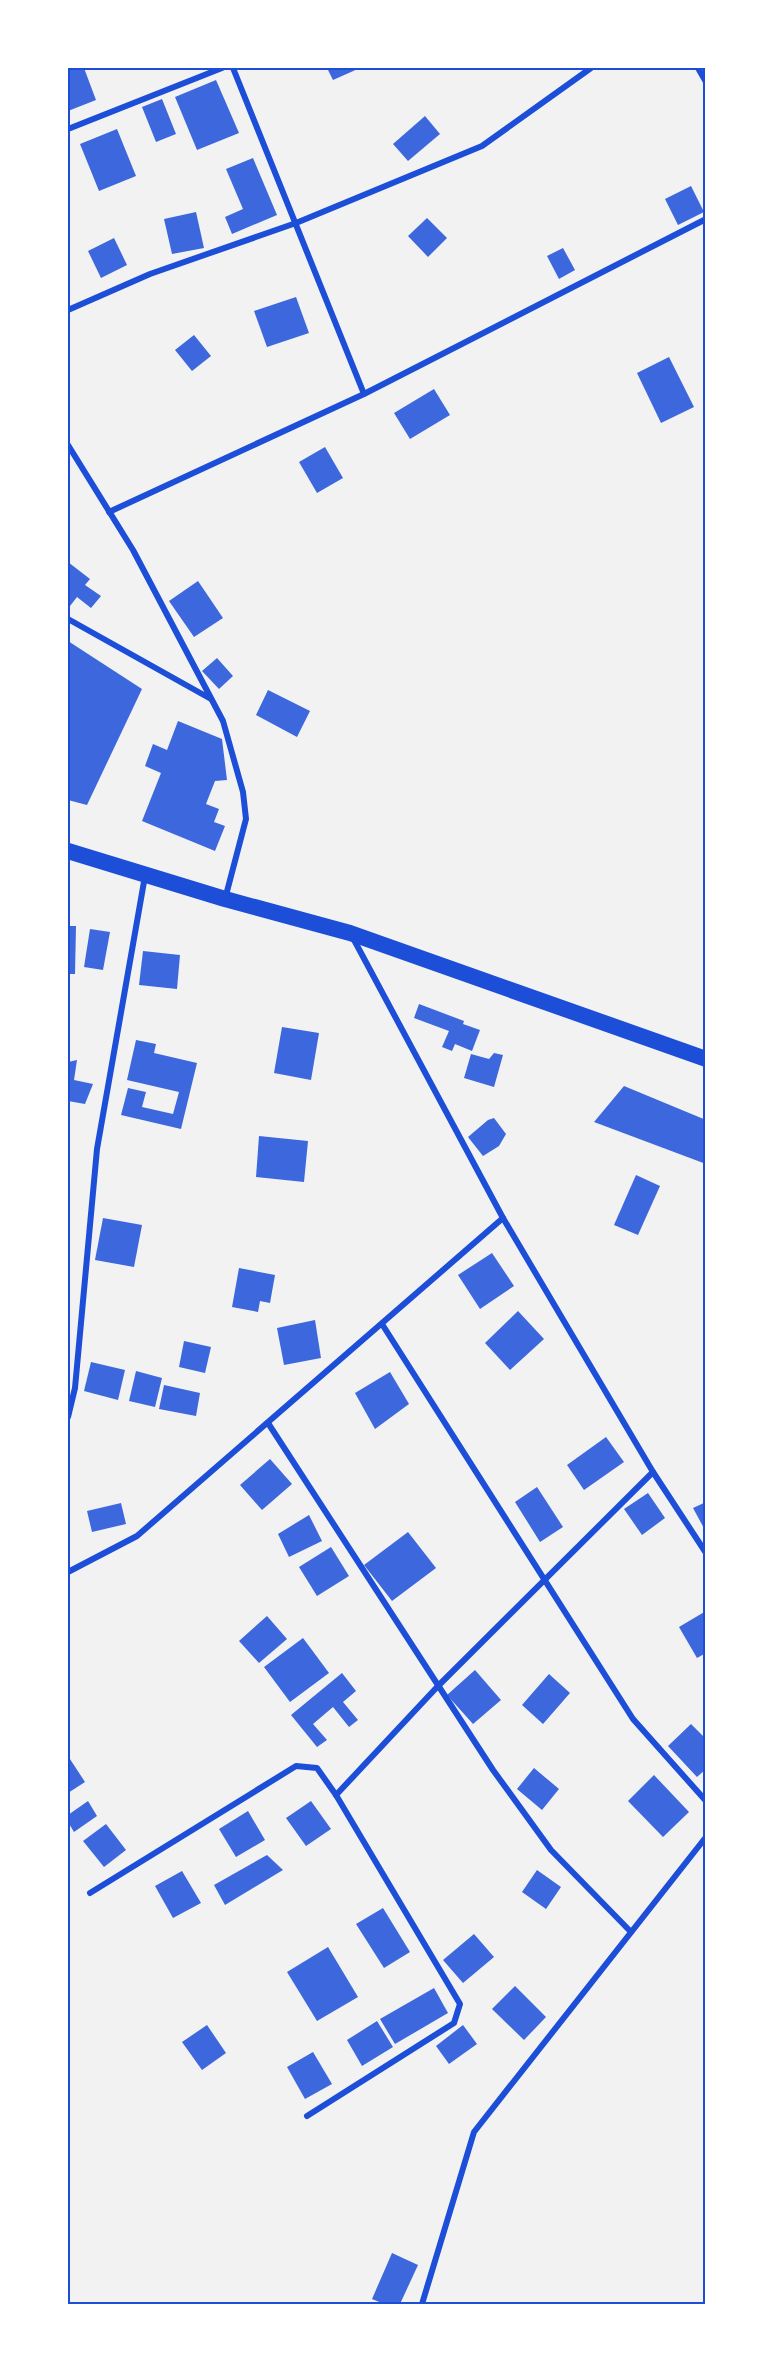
<svg xmlns="http://www.w3.org/2000/svg" width="773" height="2372" font-family="'Nunito Sans',sans-serif">
  <style>
    .building { fill: #3d67dc }
    .lines { fill: none; stroke-linecap: round; stroke-linejoin: round }
    .minor { stroke: #1d4ed8; stroke-width: 6 }
    .trunk { stroke: #1d4ed8; stroke-width: 16 }
    .neatline { fill: none; stroke: #1d4ed8; stroke-width: 2 }
  </style>
  <rect width="100%" height="100%" fill="#f2f2f2"/>
  <g class="building">
    <path d="M 68,68 L 84,68 L 96,100 L 68,111 Z"/>
    <path d="M 327,68 L 360,68 L 333,80 Z"/>
    <path d="M 216,80 L 239,133 L 197,150 L 175,97 Z"/>
    <path d="M 162,99 L 176,134 L 156,142 L 142,107 Z"/>
    <path d="M 425,116 L 440,134 L 408,161 L 393,144 Z"/>
    <path d="M 117,129 L 136,176 L 99,191 L 80,144 Z"/>
    <path d="M 253,158 L 277,215 L 232,234 L 225,217 L 243,209 L 226,169 Z"/>
    <path d="M 691,186 L 704,212 L 678,225 L 665,199 Z"/>
    <path d="M 196,212 L 204,248 L 172,254 L 164,219 Z"/>
    <path d="M 427,218 L 447,238 L 428,257 L 408,236 Z"/>
    <path d="M 114,238 L 127,265 L 101,278 L 88,251 Z"/>
    <path d="M 563,248 L 575,270 L 559,279 L 547,256 Z"/>
    <path d="M 296,297 L 309,333 L 267,347 L 254,311 Z"/>
    <path d="M 194,335 L 211,356 L 192,371 L 175,350 Z"/>
    <path d="M 669,357 L 694,407 L 661,423 L 637,373 Z"/>
    <path d="M 434,389 L 450,415 L 410,439 L 394,413 Z"/>
    <path d="M 325,447 L 343,478 L 317,493 L 299,462 Z"/>
    <path d="M 68,562 L 90,579 L 85,585 L 101,596 L 91,608 L 77,597 L 70,606 L 68,603 Z"/>
    <path d="M 198,581 L 223,618 L 194,637 L 169,601 Z"/>
    <path d="M 68,641 L 142,689 L 87,805 L 68,800 Z"/>
    <path d="M 217,658 L 233,676 L 219,689 L 202,671 Z"/>
    <path d="M 268,690 L 310,711 L 297,737 L 256,715 Z"/>
    <path d="M 178,721 L 222,739 L 227,780 L 215,781 L 206,804 L 219,809 L 214,822 L 225,826 L 215,851 L 142,821 L 161,773 L 145,766 L 153,744 L 167,750 Z"/>
    <path d="M 68,926 L 76,926 L 75,974 L 68,974 Z"/>
    <path d="M 90,929 L 110,932 L 103,970 L 84,967 Z"/>
    <path d="M 143,951 L 180,955 L 177,989 L 139,985 Z"/>
    <path d="M 419,1004 L 464,1021 L 463,1024 L 480,1030 L 472,1051 L 455,1044 L 452,1051 L 442,1047 L 449,1031 L 414,1018 Z"/>
    <path d="M 282,1027 L 319,1033 L 311,1080 L 274,1073 Z"/>
    <path d="M 136,1040 L 156,1044 L 154,1053 L 197,1063 L 181,1129 L 121,1115 L 128,1088 L 146,1092 L 142,1107 L 173,1114 L 179,1092 L 127,1080 Z"/>
    <path d="M 494,1053 L 503,1055 L 494,1087 L 464,1078 L 471,1054 L 489,1059 Z"/>
    <path d="M 77,1060 L 74,1080 L 93,1084 L 85,1104 L 68,1101 L 68,1062 Z"/>
    <path d="M 624,1086 L 706,1120 L 706,1164 L 594,1122 Z"/>
    <path d="M 494,1118 L 506,1134 L 499,1146 L 483,1156 L 468,1137 L 488,1120 Z"/>
    <path d="M 259,1136 L 308,1141 L 304,1182 L 256,1177 Z"/>
    <path d="M 636,1175 L 660,1186 L 638,1235 L 614,1225 Z"/>
    <path d="M 103,1218 L 142,1225 L 134,1267 L 95,1260 Z"/>
    <path d="M 492,1253 L 514,1286 L 480,1309 L 458,1275 Z"/>
    <path d="M 239,1268 L 275,1275 L 270,1303 L 260,1301 L 258,1312 L 232,1307 Z"/>
    <path d="M 518,1311 L 544,1339 L 510,1370 L 485,1343 Z"/>
    <path d="M 315,1320 L 321,1358 L 284,1365 L 277,1328 Z"/>
    <path d="M 184,1341 L 211,1347 L 205,1373 L 179,1367 Z"/>
    <path d="M 91,1362 L 125,1370 L 118,1400 L 84,1391 Z"/>
    <path d="M 136,1371 L 162,1378 L 155,1407 L 129,1401 Z"/>
    <path d="M 390,1372 L 409,1404 L 375,1429 L 355,1393 Z"/>
    <path d="M 164,1385 L 200,1393 L 196,1416 L 159,1409 Z"/>
    <path d="M 606,1437 L 624,1462 L 584,1490 L 567,1465 Z"/>
    <path d="M 270,1459 L 292,1484 L 262,1510 L 240,1485 Z"/>
    <path d="M 537,1487 L 563,1527 L 540,1542 L 515,1502 Z"/>
    <path d="M 648,1493 L 665,1518 L 642,1535 L 624,1509 Z"/>
    <path d="M 706,1502 L 706,1532 L 693,1508 Z"/>
    <path d="M 121,1503 L 126,1524 L 92,1532 L 87,1511 Z"/>
    <path d="M 309,1515 L 322,1541 L 289,1557 L 278,1534 Z"/>
    <path d="M 408,1532 L 436,1568 L 392,1601 L 364,1565 Z"/>
    <path d="M 331,1547 L 349,1576 L 317,1596 L 299,1567 Z"/>
    <path d="M 706,1611 L 706,1653 L 697,1658 L 679,1627 Z"/>
    <path d="M 267,1616 L 287,1639 L 259,1663 L 239,1641 Z"/>
    <path d="M 303,1638 L 329,1673 L 290,1702 L 264,1667 Z"/>
    <path d="M 475,1670 L 501,1700 L 473,1724 L 447,1695 Z"/>
    <path d="M 342,1673 L 356,1691 L 343,1702 L 358,1720 L 349,1727 L 333,1707 L 313,1724 L 327,1740 L 317,1747 L 291,1715 Z"/>
    <path d="M 549,1674 L 570,1693 L 543,1724 L 522,1705 Z"/>
    <path d="M 691,1724 L 706,1739 L 706,1769 L 697,1777 L 668,1746 Z"/>
    <path d="M 68,1756 L 85,1782 L 68,1793 Z"/>
    <path d="M 534,1768 L 559,1789 L 542,1810 L 517,1789 Z"/>
    <path d="M 654,1775 L 689,1812 L 663,1837 L 628,1801 Z"/>
    <path d="M 88,1801 L 97,1816 L 74,1832 L 68,1822 L 68,1815 Z"/>
    <path d="M 311,1801 L 331,1829 L 306,1846 L 286,1818 Z"/>
    <path d="M 248,1811 L 265,1840 L 236,1857 L 219,1829 Z"/>
    <path d="M 106,1824 L 126,1850 L 104,1867 L 83,1841 Z"/>
    <path d="M 267,1855 L 283,1870 L 225,1905 L 214,1885 Z"/>
    <path d="M 537,1870 L 561,1887 L 546,1909 L 522,1892 Z"/>
    <path d="M 182,1871 L 201,1903 L 173,1918 L 155,1886 Z"/>
    <path d="M 383,1908 L 410,1952 L 384,1968 L 356,1924 Z"/>
    <path d="M 474,1934 L 494,1957 L 463,1983 L 443,1960 Z"/>
    <path d="M 328,1947 L 358,1997 L 317,2021 L 287,1972 Z"/>
    <path d="M 515,1986 L 546,2017 L 524,2040 L 492,2009 Z"/>
    <path d="M 434,1988 L 448,2013 L 395,2044 L 380,2019 Z"/>
    <path d="M 377,2021 L 393,2047 L 362,2066 L 347,2040 Z"/>
    <path d="M 207,2025 L 226,2053 L 202,2070 L 182,2042 Z"/>
    <path d="M 463,2025 L 477,2044 L 449,2064 L 436,2046 Z"/>
    <path d="M 313,2052 L 332,2084 L 305,2099 L 287,2067 Z"/>
    <path d="M 392,2253 L 418,2265 L 400,2304 L 384,2304 L 372,2299 Z"/>
  </g>
  <g class="lines">
    <g class="minor">
      <path d="M 233,68 L 364,394"/>
      <path d="M 698,68 L 706,82"/>
      <path d="M 68,129 L 222,68"/>
      <path d="M 68,310 L 150,274 L 296,223 L 482,146 L 591,68"/>
      <path d="M 68,445 L 133,550 L 223,721 L 243,792 L 246,819 L 225,899"/>
      <path d="M 109,512 L 364,394 L 706,219"/>
      <path d="M 68,619 L 211,699"/>
      <path d="M 353,938 L 503,1218 L 653,1472 L 706,1553"/>
      <path d="M 382,1324 L 633,1719 L 706,1801"/>
      <path d="M 68,1417 L 75,1388 L 97,1149 L 145,876"/>
      <path d="M 268,1423 L 493,1770 L 551,1850 L 631,1932"/>
      <path d="M 68,1572 L 137,1536 L 503,1218"/>
      <path d="M 336,1795 L 438,1686 L 653,1472"/>
      <path d="M 90,1893 L 296,1766 L 317,1768 L 336,1795 L 460,2004 L 454,2023 L 307,2116"/>
      <path d="M 422,2304 L 474,2132 L 706,1837"/>
    </g>
    <path class="trunk" d="M 68,851 L 225,899 L 350,933 L 706,1059"/>
  </g>
  <rect width="773" height="2372" fill="none" stroke="#ffffff" stroke-width="138"/>
  <rect x="69" y="69" width="635" height="2234" class="neatline"/>
</svg>
